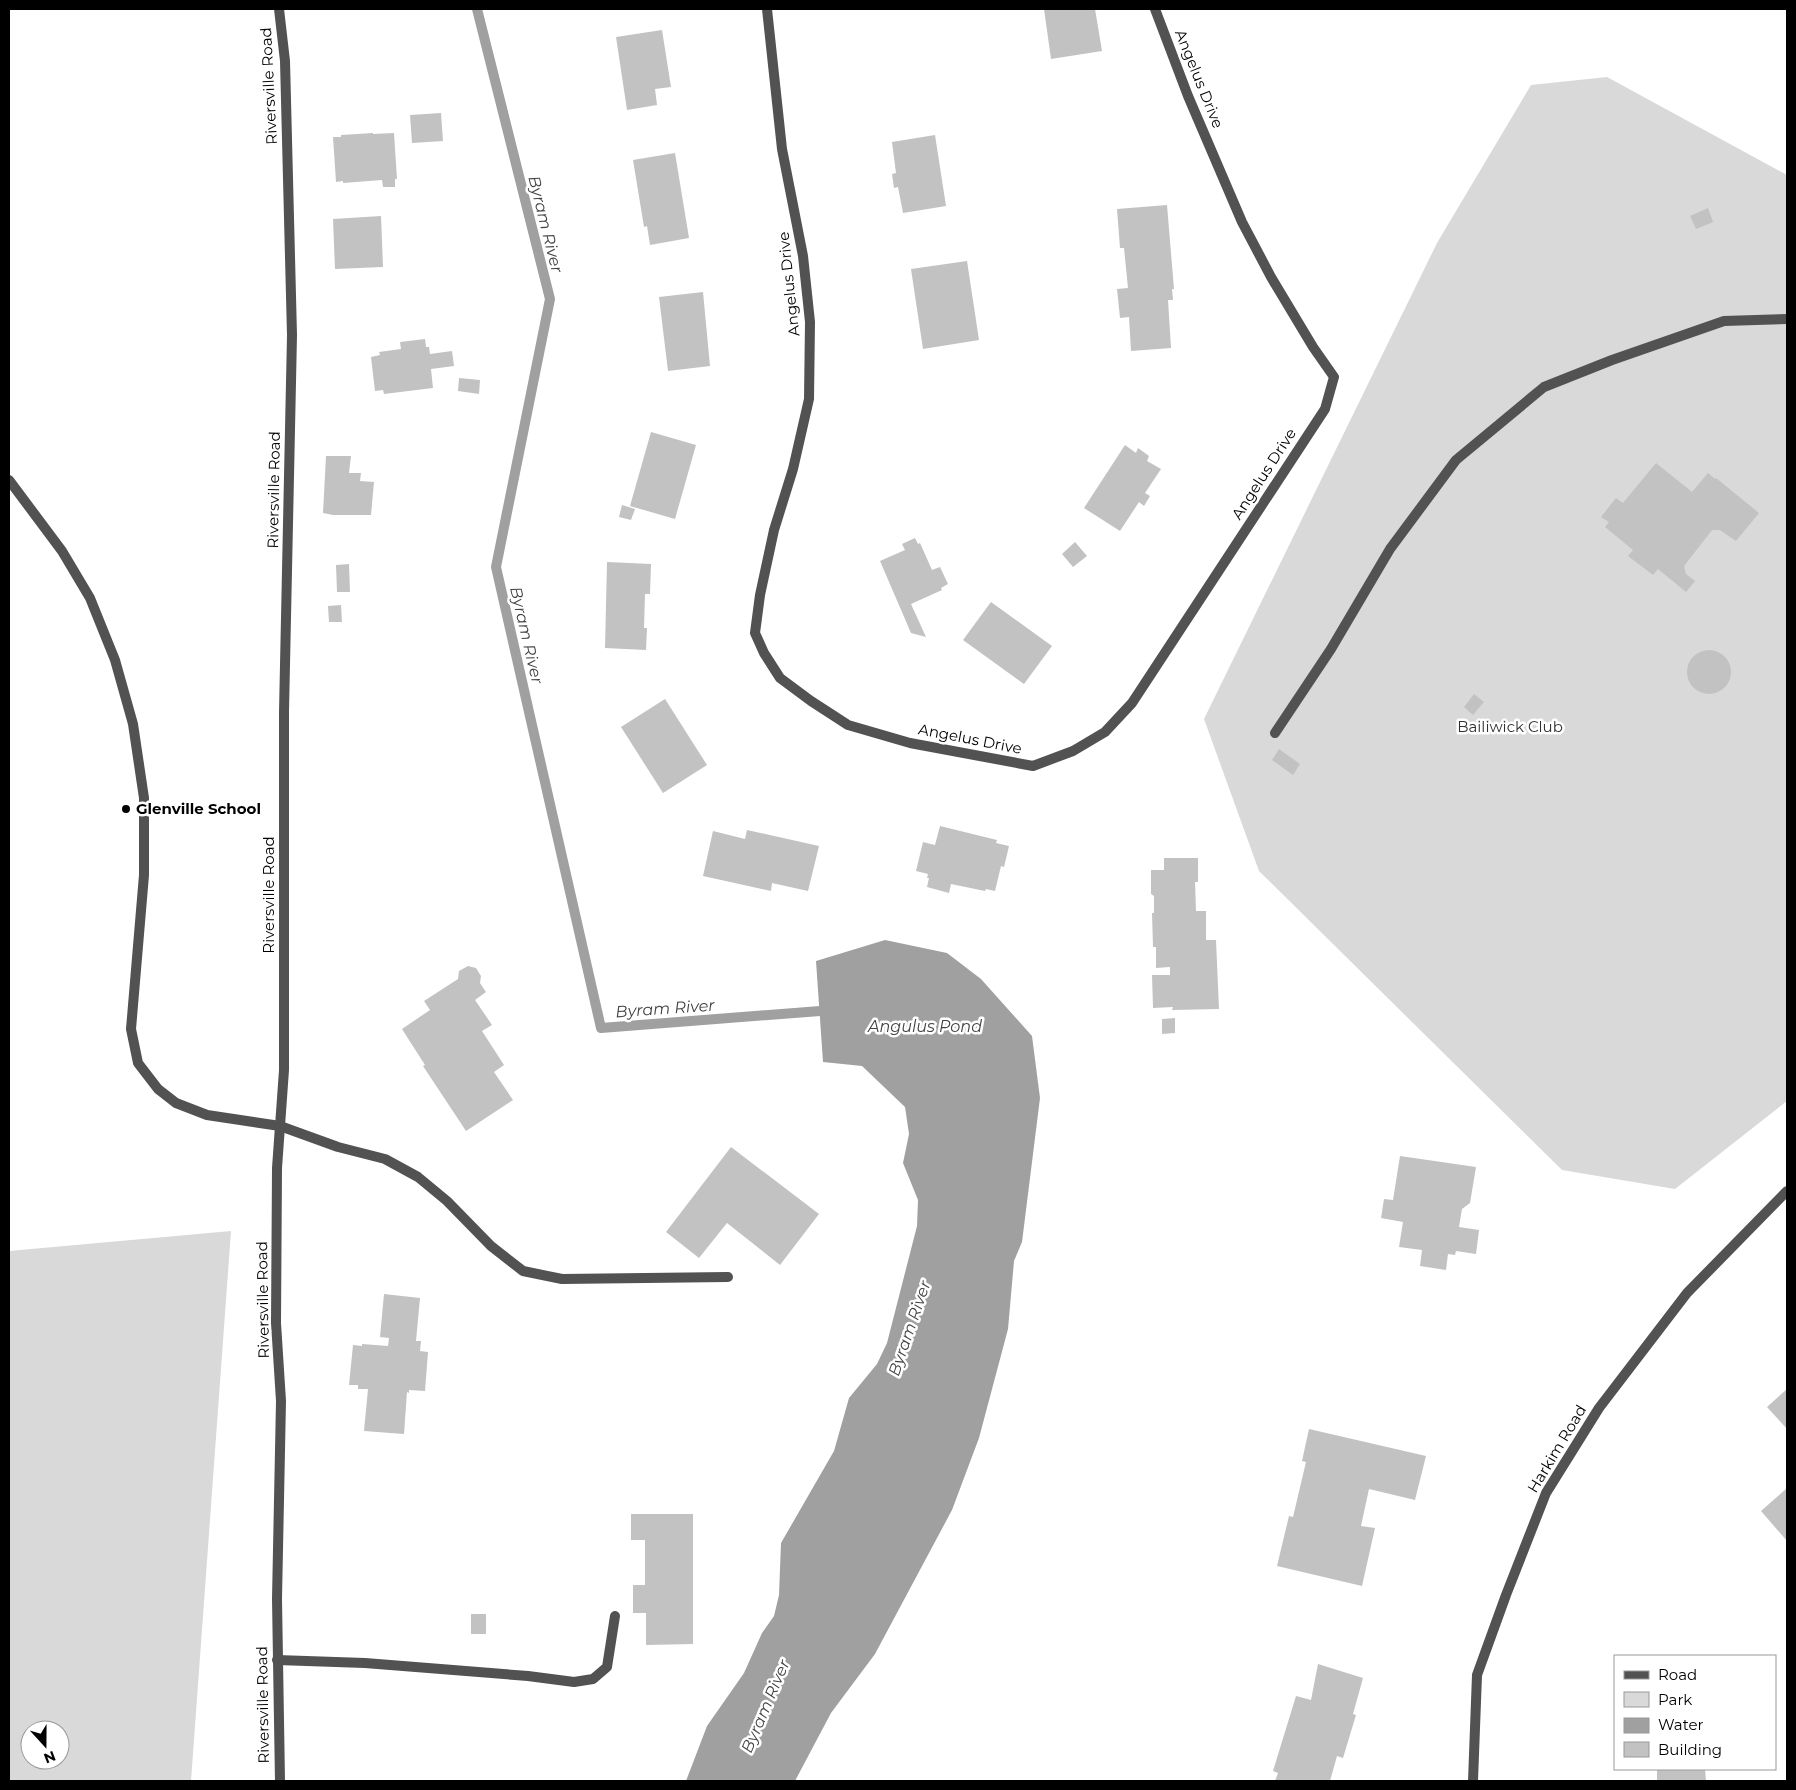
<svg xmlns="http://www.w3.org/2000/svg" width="1796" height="1790" font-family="Montserrat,sans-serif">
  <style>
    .green { fill: #d9d9d9; fill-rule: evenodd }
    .water { fill: #a0a0a0 }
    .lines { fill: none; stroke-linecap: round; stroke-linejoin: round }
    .stream { stroke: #a0a0a0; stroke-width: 10 }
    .building { fill: #c2c2c2 }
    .service { stroke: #525252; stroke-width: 10 }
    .minor { stroke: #525252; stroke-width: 10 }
    .tertiary { stroke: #525252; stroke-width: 10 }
    .poi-dot { fill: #000; stroke: #fff; stroke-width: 2 }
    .labels { text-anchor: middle; stroke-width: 5; stroke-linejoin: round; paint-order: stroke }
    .street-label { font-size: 15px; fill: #000; stroke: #fff }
    .park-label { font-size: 15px; fill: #303030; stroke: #fff }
    .poi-label { font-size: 15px; font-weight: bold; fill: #000; stroke: #fff; text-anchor: start }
    .water-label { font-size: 16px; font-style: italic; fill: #414141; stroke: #fff }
  </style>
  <rect width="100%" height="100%" fill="#fff"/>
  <g class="green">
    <path d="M 1607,77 L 1787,175 L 1787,1101 L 1675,1189 L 1562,1170 L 1259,871 L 1204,719 L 1437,243 L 1531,85 Z"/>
    <path d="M 231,1231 L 191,1781 L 9,1781 L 9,1251 ZM 30,1730 L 60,1730 L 60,1760 L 30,1760 Z"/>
  </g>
  <path class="water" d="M 885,940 L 947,953 L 981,979 L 1032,1036 L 1040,1098 L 1022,1242 L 1014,1261 L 1008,1329 L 979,1438 L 952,1510 L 875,1654 L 831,1713 L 795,1781 L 686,1781 L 707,1726 L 744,1673 L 762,1633 L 774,1616 L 779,1595 L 781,1543 L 834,1451 L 849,1398 L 877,1364 L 887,1343 L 917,1226 L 918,1200 L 903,1163 L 909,1134 L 905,1107 L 862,1066 L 823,1062 L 816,961 Z"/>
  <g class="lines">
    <path class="stream" d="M 477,9 L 550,299 L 496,567 L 601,1028 L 833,1010"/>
  </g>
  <g class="building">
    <path d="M 1044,9 L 1095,9 L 1102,51 L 1051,59 Z"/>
    <path d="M 662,30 L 671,87 L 655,89 L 657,105 L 627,110 L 616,37 Z"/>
    <path d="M 441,113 L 443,141 L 412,143 L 410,115 Z"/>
    <path d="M 373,133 L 373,134 L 394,133 L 397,179 L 395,179 L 395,187 L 383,187 L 382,180 L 343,183 L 343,181 L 336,182 L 333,137 L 341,137 L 341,135 Z"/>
    <path d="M 935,135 L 946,206 L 903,213 L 898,187 L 894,188 L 892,174 L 896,173 L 892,142 Z"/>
    <path d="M 675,153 L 689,238 L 650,245 L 647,226 L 644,227 L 633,160 Z"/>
    <path d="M 1167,205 L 1174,289 L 1172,289 L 1173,300 L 1168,300 L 1171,348 L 1131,351 L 1129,317 L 1120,318 L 1117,289 L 1128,288 L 1124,248 L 1120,248 L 1117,209 Z"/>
    <path d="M 1708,208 L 1713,222 L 1696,229 L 1690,216 Z"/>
    <path d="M 381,216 L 383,267 L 335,269 L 333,219 Z"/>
    <path d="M 967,261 L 979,340 L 923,349 L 911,269 Z"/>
    <path d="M 703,292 L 710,366 L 668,371 L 659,297 Z"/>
    <path d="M 425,339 L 426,347 L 429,347 L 430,354 L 452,351 L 454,366 L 431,369 L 433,388 L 384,394 L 383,390 L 375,391 L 371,357 L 380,355 L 379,352 L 401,349 L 400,342 Z"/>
    <path d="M 459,378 L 480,380 L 479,394 L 458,391 Z"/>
    <path d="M 651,432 L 696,445 L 675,519 L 630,506 Z"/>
    <path d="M 1125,445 L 1136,453 L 1138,448 L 1149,456 L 1147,461 L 1161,469 L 1145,493 L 1150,496 L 1144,506 L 1139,502 L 1120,531 L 1084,508 Z"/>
    <path d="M 326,456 L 351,456 L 349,473 L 361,473 L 360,481 L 374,482 L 371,515 L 333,515 L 323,513 Z"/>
    <path d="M 1656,463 L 1692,492 L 1708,473 L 1715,479 L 1716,478 L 1759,513 L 1736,541 L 1720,530 L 1712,530 L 1684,566 L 1686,574 L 1695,581 L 1686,592 L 1658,569 L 1653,575 L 1628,556 L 1633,550 L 1605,527 L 1609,522 L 1601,517 L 1616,498 L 1623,503 Z"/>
    <path d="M 622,505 L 635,509 L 631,520 L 619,517 Z"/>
    <path d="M 915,538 L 918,544 L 920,543 L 932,570 L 940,567 L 948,584 L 941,588 L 942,590 L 911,604 L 926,637 L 911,633 L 880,561 L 905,550 L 902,544 Z"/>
    <path d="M 1075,542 L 1087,556 L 1073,567 L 1062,554 Z"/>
    <path d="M 607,562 L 651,564 L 650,594 L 645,594 L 644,628 L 647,628 L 646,650 L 605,648 Z"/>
    <path d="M 349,564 L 350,592 L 337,592 L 336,565 Z"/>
    <path d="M 991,602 L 1052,646 L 1024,684 L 963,640 Z"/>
    <path d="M 341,605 L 342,622 L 329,622 L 328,606 Z"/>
    <circle cx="1709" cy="672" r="22"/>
    <path d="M 1474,694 L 1484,702 L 1473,715 L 1464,707 Z"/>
    <path d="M 665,699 L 707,765 L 663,793 L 621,727 Z"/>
    <path d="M 1279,749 L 1300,764 L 1293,775 L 1272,760 Z"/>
    <path d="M 940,826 L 997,840 L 996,843 L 1009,846 L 1004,867 L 1001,866 L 995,891 L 986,889 L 985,891 L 951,884 L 949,893 L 927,887 L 929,878 L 927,878 L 928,874 L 916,871 L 923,842 L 935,845 Z"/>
    <path d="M 747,830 L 819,846 L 808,891 L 772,883 L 771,891 L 703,876 L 713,831 L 745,839 Z"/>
    <path d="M 1164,858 L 1198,858 L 1198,882 L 1195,882 L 1196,911 L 1206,911 L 1206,940 L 1216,940 L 1219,1009 L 1172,1010 L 1173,1007 L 1153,1008 L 1152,975 L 1170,975 L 1170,967 L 1156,968 L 1156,947 L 1153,947 L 1152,913 L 1154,913 L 1154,896 L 1151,894 L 1151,870 L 1164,870 Z"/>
    <path d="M 468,966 L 476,968 L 481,976 L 480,983 L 486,992 L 475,1000 L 492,1025 L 482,1031 L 504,1065 L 494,1072 L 513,1100 L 466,1131 L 423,1066 L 425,1065 L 402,1029 L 430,1010 L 424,1001 L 458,979 L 459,971 Z"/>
    <path d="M 1175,1018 L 1175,1033 L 1162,1034 L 1162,1019 Z"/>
    <path d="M 731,1147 L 819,1214 L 780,1265 L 727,1223 L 699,1258 L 666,1232 Z"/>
    <path d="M 1400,1156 L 1476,1167 L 1470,1203 L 1462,1209 L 1459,1227 L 1479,1230 L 1476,1254 L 1456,1251 L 1455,1255 L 1448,1254 L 1446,1270 L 1420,1266 L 1422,1250 L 1399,1247 L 1403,1222 L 1381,1218 L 1384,1199 L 1393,1200 Z"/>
    <path d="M 384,1294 L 420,1298 L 416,1341 L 421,1341 L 420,1351 L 428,1352 L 425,1391 L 409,1390 L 409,1393 L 407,1392 L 404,1434 L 364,1431 L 368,1389 L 358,1389 L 358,1385 L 349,1385 L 353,1345 L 362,1346 L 362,1344 L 388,1346 L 389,1338 L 380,1337 Z"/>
    <path d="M 1787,1389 L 1787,1429 L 1767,1407 Z"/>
    <path d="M 1309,1429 L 1426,1456 L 1415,1500 L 1369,1489 L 1361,1526 L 1375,1528 L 1362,1586 L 1277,1566 L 1289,1516 L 1293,1517 L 1306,1462 L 1302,1461 Z"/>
    <path d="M 1787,1488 L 1787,1541 L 1761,1511 Z"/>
    <path d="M 631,1514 L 693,1514 L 693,1644 L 646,1645 L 646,1613 L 633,1613 L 633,1585 L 645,1585 L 645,1540 L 631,1540 Z"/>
    <rect x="471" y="1614" width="15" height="20"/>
    <path d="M 1318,1664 L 1363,1678 L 1353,1714 L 1356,1715 L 1343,1758 L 1337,1756 L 1330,1781 L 1275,1781 L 1278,1773 L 1273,1771 L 1296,1696 L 1311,1700 Z"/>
    <path d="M 1683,1769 L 1705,1769 L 1706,1781 L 1657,1781 L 1657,1770 Z"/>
  </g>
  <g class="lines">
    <g class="service">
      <path d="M 9,480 L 62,551 L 90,598 L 115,660 L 133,724 L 144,798 L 144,875 L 131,1029 L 138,1063 L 158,1089 L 176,1103 L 207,1115 L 280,1126 L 338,1147 L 385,1159 L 418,1177 L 447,1201 L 491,1246 L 523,1271 L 562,1279 L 728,1277"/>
      <path d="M 1275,733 L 1331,649 L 1390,549 L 1456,460 L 1544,387 L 1612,360 L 1724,321 L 1787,319"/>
      <path d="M 277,1660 L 365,1663 L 528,1676 L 574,1682 L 593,1679 L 607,1667 L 615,1616"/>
    </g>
    <g class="minor">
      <path d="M 767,9 L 782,149 L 803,256 L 810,322 L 809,399 L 793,469 L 774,530 L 760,595 L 755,633 L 764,653 L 780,678 L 811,701 L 848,725 L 910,743 L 1033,766 L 1073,751 L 1105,732 L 1132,703 L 1325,409 L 1334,377 L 1313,347 L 1271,277 L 1242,222 L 1188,96 L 1155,9"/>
      <path d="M 1473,1781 L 1477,1675 L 1506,1595 L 1546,1493 L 1599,1408 L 1687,1293 L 1787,1191"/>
    </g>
    <path class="tertiary" d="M 279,9 L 285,61 L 292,335 L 284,712 L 284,1070 L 277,1168 L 276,1323 L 281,1401 L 277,1599 L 280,1781"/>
  </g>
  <circle class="poi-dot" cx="126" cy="809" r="5"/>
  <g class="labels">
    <g class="street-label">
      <text transform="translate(1199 79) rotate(68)" y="5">Angelus Drive</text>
      <text transform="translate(269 86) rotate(-93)" y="5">Riversville Road</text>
      <text transform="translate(789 284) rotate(-96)" y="5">Angelus Drive</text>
      <text transform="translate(1264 474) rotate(-57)" y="5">Angelus Drive</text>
      <text transform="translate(274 490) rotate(-89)" y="5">Riversville Road</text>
      <text transform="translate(970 739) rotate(11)" y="5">Angelus Drive</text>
      <text transform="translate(269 895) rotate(-90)" y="5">Riversville Road</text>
      <text transform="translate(263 1300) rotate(-91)" y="5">Riversville Road</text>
      <text transform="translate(1557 1449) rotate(-59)" y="5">Harkim Road</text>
      <text transform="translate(263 1705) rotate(-91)" y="5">Riversville Road</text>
    </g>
    <g class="park-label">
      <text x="1510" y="732">Bailiwick Club</text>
    </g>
    <g class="poi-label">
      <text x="136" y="814">Glenville School</text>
    </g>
    <g class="water-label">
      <text transform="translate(546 224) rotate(76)" y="6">Byram River</text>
      <text transform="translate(527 635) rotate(77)" y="6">Byram River</text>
      <text transform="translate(665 1008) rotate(-4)" y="6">Byram River</text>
      <text x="925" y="1032">Angulus Pond</text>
      <text transform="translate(909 1328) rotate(-71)" y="6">Byram River</text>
      <text transform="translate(765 1706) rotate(-67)" y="6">Byram River</text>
    </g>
  </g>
  <rect width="1796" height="1790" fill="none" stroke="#000000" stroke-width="20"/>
  <rect x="1614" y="1655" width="162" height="115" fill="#ffffff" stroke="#999999"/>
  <rect x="1624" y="1671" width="25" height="8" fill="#525252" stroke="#999999"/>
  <text x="1658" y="1680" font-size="15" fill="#000000">Road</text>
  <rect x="1624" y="1692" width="25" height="15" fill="#d9d9d9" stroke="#999999"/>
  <text x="1658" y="1705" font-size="15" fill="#000000">Park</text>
  <rect x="1624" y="1718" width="25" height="15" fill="#a0a0a0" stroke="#999999"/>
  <text x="1658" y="1730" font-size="15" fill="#000000">Water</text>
  <rect x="1624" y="1742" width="25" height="15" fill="#c2c2c2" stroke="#999999"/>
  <text x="1658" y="1755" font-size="15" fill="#000000">Building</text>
  <g transform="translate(45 1745) rotate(159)"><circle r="24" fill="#ffffff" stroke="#999999"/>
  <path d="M0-4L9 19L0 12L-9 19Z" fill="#000000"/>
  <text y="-8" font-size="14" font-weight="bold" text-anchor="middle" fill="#000000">N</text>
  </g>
</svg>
